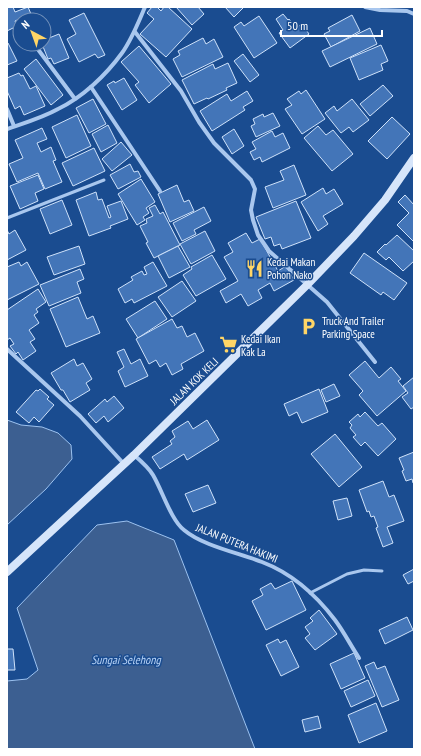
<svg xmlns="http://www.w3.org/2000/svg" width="421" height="756" font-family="'PT Sans Narrow',sans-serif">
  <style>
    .water { fill: #3c5f91; stroke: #9cc2f0 }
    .building { fill: #4375b8; stroke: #cfe2fa }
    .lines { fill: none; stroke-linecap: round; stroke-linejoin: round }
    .lane { stroke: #a9c7ee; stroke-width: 3 }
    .street { stroke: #a9c7ee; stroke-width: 4 }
    .secondary { stroke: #d6e5fa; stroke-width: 8 }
    .labels { text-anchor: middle; stroke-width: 3; stroke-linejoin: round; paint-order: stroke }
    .poi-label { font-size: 11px; fill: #fff; stroke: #1a4c90; text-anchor: start }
    .street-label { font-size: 11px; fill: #fff; stroke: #1a4c90 }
    .water-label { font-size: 12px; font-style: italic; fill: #b5d1f5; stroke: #1a4c90 }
  </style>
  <rect width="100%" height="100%" fill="#1a4c90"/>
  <g class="water">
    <path d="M 7,420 L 21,425 L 42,427 L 58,433 L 71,445 L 72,459 L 46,489 L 7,525 Z"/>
    <path d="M 127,521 L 174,540 L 255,749 L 7,749 L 7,681 L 27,679 L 38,670 L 17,608 L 97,525 Z"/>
  </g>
  <g class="building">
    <path d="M 7,7 L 13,7 L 15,12 L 28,7 L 31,14 L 15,21 L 17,26 L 7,31 Z"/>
    <path d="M 152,7 L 157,7 L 161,11 L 164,7 L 168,7 L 192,29 L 166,57 L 140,34 L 154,19 L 147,13 Z"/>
    <path d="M 176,7 L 198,7 L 204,14 L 192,25 Z"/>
    <path d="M 225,7 L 244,7 L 234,17 Z"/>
    <path d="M 84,13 L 105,55 L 98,58 L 95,54 L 79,62 L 67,39 L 76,34 L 69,20 Z"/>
    <path d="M 283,14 L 288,20 L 289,19 L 296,28 L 302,24 L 309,34 L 290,48 L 279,33 L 283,30 L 276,19 Z"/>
    <path d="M 352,15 L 360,31 L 331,47 L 324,34 L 330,31 L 328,28 Z"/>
    <path d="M 259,16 L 277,43 L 254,58 L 234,27 L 241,22 L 244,26 Z"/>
    <path d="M 370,28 L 377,44 L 330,67 L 322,51 Z"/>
    <path d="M 59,34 L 69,58 L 54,64 L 51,58 L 48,59 L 42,44 L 44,44 L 44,40 Z"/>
    <path d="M 203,38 L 206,44 L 214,39 L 223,57 L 182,77 L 173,59 L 180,55 L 178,51 Z"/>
    <path d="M 8,43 L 17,61 L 7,65 L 7,44 Z"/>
    <path d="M 381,45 L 388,61 L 381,64 L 383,70 L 359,80 L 350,58 Z"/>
    <path d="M 139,46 L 171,84 L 149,103 L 135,85 L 139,82 L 121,62 Z"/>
    <path d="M 243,54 L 259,75 L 250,82 L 234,61 Z"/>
    <path d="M 36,59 L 63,95 L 51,105 L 24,69 Z"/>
    <path d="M 228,63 L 237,83 L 226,88 L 227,90 L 208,99 L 207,98 L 194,104 L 182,80 L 213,64 L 215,69 Z"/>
    <path d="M 19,73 L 21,76 L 23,75 L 30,89 L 36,86 L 45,106 L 24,115 L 20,106 L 15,109 L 7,91 L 7,78 Z"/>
    <path d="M 124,78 L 137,100 L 122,110 L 107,85 L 114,81 L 115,83 Z"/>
    <path d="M 383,85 L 393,96 L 370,116 L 360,104 Z"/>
    <path d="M 306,90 L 325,119 L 302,134 L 285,109 L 292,105 L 287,99 L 299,91 L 301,94 Z"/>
    <path d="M 247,91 L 253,101 L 243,107 L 245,110 L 212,131 L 200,111 L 227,94 L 231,101 Z"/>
    <path d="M 93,99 L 106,124 L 89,133 L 76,108 Z"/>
    <path d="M 352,99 L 369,120 L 353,132 L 349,127 L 341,133 L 325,113 L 334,106 L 337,111 Z"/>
    <path d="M 273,113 L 280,126 L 256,137 L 251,126 L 255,124 L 253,119 L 263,114 L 264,117 Z"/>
    <path d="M 77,115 L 91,146 L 66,158 L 52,127 Z"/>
    <path d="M 392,117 L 410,134 L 387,159 L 368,141 Z"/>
    <path d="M 108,125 L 117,143 L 101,152 L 92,134 Z"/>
    <path d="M 318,126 L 326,135 L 333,130 L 353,154 L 332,171 L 304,138 Z"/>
    <path d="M 42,128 L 47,139 L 37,143 L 41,152 L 51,147 L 56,160 L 53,161 L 62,182 L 45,189 L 38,173 L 17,182 L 9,164 L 23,158 L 15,140 Z"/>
    <path d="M 234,129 L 244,146 L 232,154 L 222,137 Z"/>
    <path d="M 272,131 L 275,137 L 283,133 L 290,148 L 262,162 L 260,157 L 254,160 L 250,152 L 256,149 L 252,142 Z"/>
    <path d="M 121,142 L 132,155 L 112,171 L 102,159 Z"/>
    <path d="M 94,148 L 105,171 L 73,186 L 62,163 Z"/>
    <path d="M 130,164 L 134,172 L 138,171 L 141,177 L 118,189 L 110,175 Z"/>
    <path d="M 294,165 L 306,195 L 273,208 L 265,187 L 284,180 L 280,171 Z"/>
    <path d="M 38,175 L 44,189 L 35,193 L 38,201 L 20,209 L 10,186 Z"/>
    <path d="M 141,179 L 155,202 L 146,208 L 149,213 L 143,217 L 145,220 L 137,225 L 118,194 Z"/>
    <path d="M 177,185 L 184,202 L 189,200 L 194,211 L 170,222 L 158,194 Z"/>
    <path d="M 323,188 L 326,194 L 334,189 L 343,204 L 323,216 L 328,224 L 318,231 L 301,202 Z"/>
    <path d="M 96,192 L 98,200 L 102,199 L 109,218 L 111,217 L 107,206 L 121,201 L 128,219 L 110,226 L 111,228 L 89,236 L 76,200 Z"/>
    <path d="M 405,195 L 414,205 L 414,242 L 397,225 L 409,213 L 398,202 Z"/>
    <path d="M 62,200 L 72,225 L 50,234 L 40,209 Z"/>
    <path d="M 296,201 L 311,238 L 282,249 L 280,244 L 274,246 L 271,237 L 265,239 L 256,217 Z"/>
    <path d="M 155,205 L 160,214 L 163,212 L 180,245 L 154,258 L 146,243 L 148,242 L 140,226 L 147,223 L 146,219 L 153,216 L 149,208 Z"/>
    <path d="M 204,207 L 211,221 L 194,230 L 196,234 L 182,241 L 173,223 Z"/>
    <path d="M 7,230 L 9,234 L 15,230 L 26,250 L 7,260 Z"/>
    <path d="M 205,231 L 215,251 L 191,264 L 180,244 Z"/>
    <path d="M 246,233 L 252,243 L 260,239 L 278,271 L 286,266 L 294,280 L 274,291 L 270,283 L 258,290 L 262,298 L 248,306 L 241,294 L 226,303 L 220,291 L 238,281 L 224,257 L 233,252 L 228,243 Z"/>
    <path d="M 397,235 L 414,251 L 414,261 L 403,271 L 389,257 L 386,260 L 377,252 L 385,244 L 386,245 Z"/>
    <path d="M 79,246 L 85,264 L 54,275 L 47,257 Z"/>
    <path d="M 178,246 L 190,267 L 169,278 L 158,256 Z"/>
    <path d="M 364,253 L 407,283 L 394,300 L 383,292 L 381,295 L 350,273 Z"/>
    <path d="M 212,255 L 226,279 L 196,296 L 183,275 L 192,269 L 191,267 Z"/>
    <path d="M 19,262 L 21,266 L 27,262 L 39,284 L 7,300 L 7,267 Z"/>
    <path d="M 153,262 L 167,286 L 134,303 L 132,299 L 125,303 L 118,289 L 133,280 L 131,277 L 142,271 L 144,275 L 147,274 L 144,267 Z"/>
    <path d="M 80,269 L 84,279 L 77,282 L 81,293 L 49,306 L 40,285 Z"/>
    <path d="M 182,281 L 196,301 L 172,317 L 158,297 Z"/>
    <path d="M 38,289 L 46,302 L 36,309 L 38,312 L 34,315 L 39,323 L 29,330 L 35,339 L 30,342 L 36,351 L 23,360 L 18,352 L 16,354 L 10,346 L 14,344 L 10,338 L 7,340 L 7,310 Z"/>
    <path d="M 78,297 L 87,319 L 93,316 L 100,333 L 66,347 L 50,309 Z"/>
    <path d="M 155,301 L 167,319 L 138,338 L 126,319 Z"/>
    <path d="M 172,319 L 177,328 L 182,326 L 187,337 L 195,333 L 204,351 L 181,364 L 183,369 L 172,375 L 166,363 L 160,367 L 156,360 L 149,364 L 136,339 Z"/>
    <path d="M 124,349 L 131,364 L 140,359 L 148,376 L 125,387 L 118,371 L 124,367 L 117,352 Z"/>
    <path d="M 74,359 L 77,366 L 83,363 L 92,379 L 86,383 L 90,390 L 70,402 L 63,390 L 61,390 L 51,373 Z"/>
    <path d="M 365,361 L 379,378 L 391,367 L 401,379 L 398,381 L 406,391 L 377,416 L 359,395 L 363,391 L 349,375 Z"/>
    <path d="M 414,377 L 414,407 L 411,409 L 402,397 L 408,393 L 403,386 Z"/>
    <path d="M 334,384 L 340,396 L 326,402 L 321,390 Z"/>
    <path d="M 40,389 L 49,397 L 47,399 L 54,405 L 39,422 L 34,417 L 29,423 L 16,412 L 36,390 L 38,391 Z"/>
    <path d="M 319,389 L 328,412 L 302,423 L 297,412 L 289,416 L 284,404 Z"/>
    <path d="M 114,396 L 124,408 L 108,422 L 104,416 L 96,423 L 88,414 L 105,399 L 107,402 Z"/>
    <path d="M 365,412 L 378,426 L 382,423 L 396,439 L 378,456 L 365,442 L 361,446 L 353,437 L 356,435 L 350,428 L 352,425 L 349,422 L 358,414 L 360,417 Z"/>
    <path d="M 207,420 L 219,440 L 187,460 L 184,454 L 160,469 L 152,457 L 172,444 L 170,441 L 175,437 L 172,431 L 188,421 L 193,429 Z"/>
    <path d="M 335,434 L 362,467 L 339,487 L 311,454 Z"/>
    <path d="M 414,452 L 414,483 L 413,483 L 412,479 L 406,481 L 402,471 L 404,470 L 399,458 Z"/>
    <path d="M 383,481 L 389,497 L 394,495 L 404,521 L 387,527 L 393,543 L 383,547 L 376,528 L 378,527 L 374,516 L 371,517 L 369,511 L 367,512 L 359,490 Z"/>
    <path d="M 208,485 L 216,503 L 193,512 L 185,494 Z"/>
    <path d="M 347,498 L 352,516 L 338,520 L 333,501 Z"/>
    <path d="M 414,569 L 414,581 L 408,584 L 403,575 Z"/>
    <path d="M 292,581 L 306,610 L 266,630 L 252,601 L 263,595 L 260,589 L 271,583 L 275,589 Z"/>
    <path d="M 319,610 L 337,634 L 315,650 L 305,638 L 310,634 L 305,627 L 313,621 L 310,618 Z"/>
    <path d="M 407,617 L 413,630 L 385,644 L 379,630 Z"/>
    <path d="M 278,639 L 280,643 L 286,640 L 299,667 L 281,676 L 266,645 Z"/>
    <path d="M 7,649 L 13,649 L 15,670 L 7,670 Z"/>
    <path d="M 354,653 L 365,678 L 341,689 L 330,664 Z"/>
    <path d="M 374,662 L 377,669 L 385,666 L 399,700 L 382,707 L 365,666 Z"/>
    <path d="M 368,680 L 375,696 L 351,707 L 344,691 Z"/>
    <path d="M 376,703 L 387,731 L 359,743 L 348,715 Z"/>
    <path d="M 318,716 L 321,728 L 305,732 L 302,720 Z"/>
  </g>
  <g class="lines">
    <g class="lane">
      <path d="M 7,218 L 104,180"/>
      <path d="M 310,593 L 347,574 L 364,570 L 382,571"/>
    </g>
    <g class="street">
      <path d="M 365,7 L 380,10 L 407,11 L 414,14"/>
      <path d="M 135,32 L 181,91 L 199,122 L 214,143 L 251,180 L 255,189 L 251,210 L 253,220 L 258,235 L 269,251 L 327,302 L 375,362"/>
      <path d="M 34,44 L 75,99"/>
      <path d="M 91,87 L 160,191"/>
      <path d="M 7,109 L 14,126"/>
      <path d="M 7,129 C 24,123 42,118 58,109 C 83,97 106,75 122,53 C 132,39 138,23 145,7"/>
      <path d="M 7,349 L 80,416 L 124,464"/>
      <path d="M 134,455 C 141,461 149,468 153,475 C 162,490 171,520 184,530 C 203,546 239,553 262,562 C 291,573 316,595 335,620 C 344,632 351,646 359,658"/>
    </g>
    <path class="secondary" d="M 7,572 L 134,455 L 307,285 L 354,236 L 385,200 L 414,158"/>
  </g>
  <defs>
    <symbol id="restaurant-bare" viewBox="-9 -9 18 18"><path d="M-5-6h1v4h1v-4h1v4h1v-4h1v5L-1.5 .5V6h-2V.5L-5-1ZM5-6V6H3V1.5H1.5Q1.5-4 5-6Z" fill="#ffd566" stroke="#1a4c90" stroke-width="2.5" paint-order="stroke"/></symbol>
    <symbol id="parking-bare" viewBox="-9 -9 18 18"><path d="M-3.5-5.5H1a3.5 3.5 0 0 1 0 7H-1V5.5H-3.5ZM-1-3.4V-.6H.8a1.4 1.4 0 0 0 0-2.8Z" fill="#ffd566" stroke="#1a4c90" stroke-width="2.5" paint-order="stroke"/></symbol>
    <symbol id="supermarket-bare" viewBox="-9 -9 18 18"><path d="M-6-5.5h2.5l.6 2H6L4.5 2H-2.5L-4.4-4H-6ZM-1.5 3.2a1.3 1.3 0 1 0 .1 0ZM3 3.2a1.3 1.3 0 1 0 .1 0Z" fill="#ffd566" stroke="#1a4c90" stroke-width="2.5" paint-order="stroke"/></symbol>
  </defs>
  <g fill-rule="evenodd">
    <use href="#restaurant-bare" x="242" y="256" width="25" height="25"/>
    <use href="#parking-bare" x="296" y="314" width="25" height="25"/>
    <use href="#supermarket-bare" x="216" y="332" width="25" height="25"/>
  </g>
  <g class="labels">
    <g class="poi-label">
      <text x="267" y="266">Kedai Makan<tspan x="267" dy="13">Pohon Nako</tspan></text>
      <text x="322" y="325">Truck And Trailer<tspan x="322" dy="13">Parking Space</tspan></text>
      <text x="241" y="343">Kedai Ikan<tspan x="241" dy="13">Kak La</tspan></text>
    </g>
    <g class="street-label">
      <text transform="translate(194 381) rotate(-44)" y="4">JALAN KOK KELI</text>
      <text transform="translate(237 543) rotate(22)" y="4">JALAN PUTERA HAKIMI</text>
    </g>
    <g class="water-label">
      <text x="126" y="664">Sungai Selehong</text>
    </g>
  </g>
  <rect width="421" height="756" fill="none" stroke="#ffffff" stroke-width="16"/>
  <g transform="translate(32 32) rotate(319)"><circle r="19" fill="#1a4c90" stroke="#7694bc"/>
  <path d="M0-3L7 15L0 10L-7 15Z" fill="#ffd566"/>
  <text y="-6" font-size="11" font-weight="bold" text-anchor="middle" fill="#ffffff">N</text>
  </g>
  <path d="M281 30v6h101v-6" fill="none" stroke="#ffffff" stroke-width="2"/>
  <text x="287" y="30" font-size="12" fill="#ffffff" stroke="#1a4c90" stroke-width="3" paint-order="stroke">50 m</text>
</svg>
